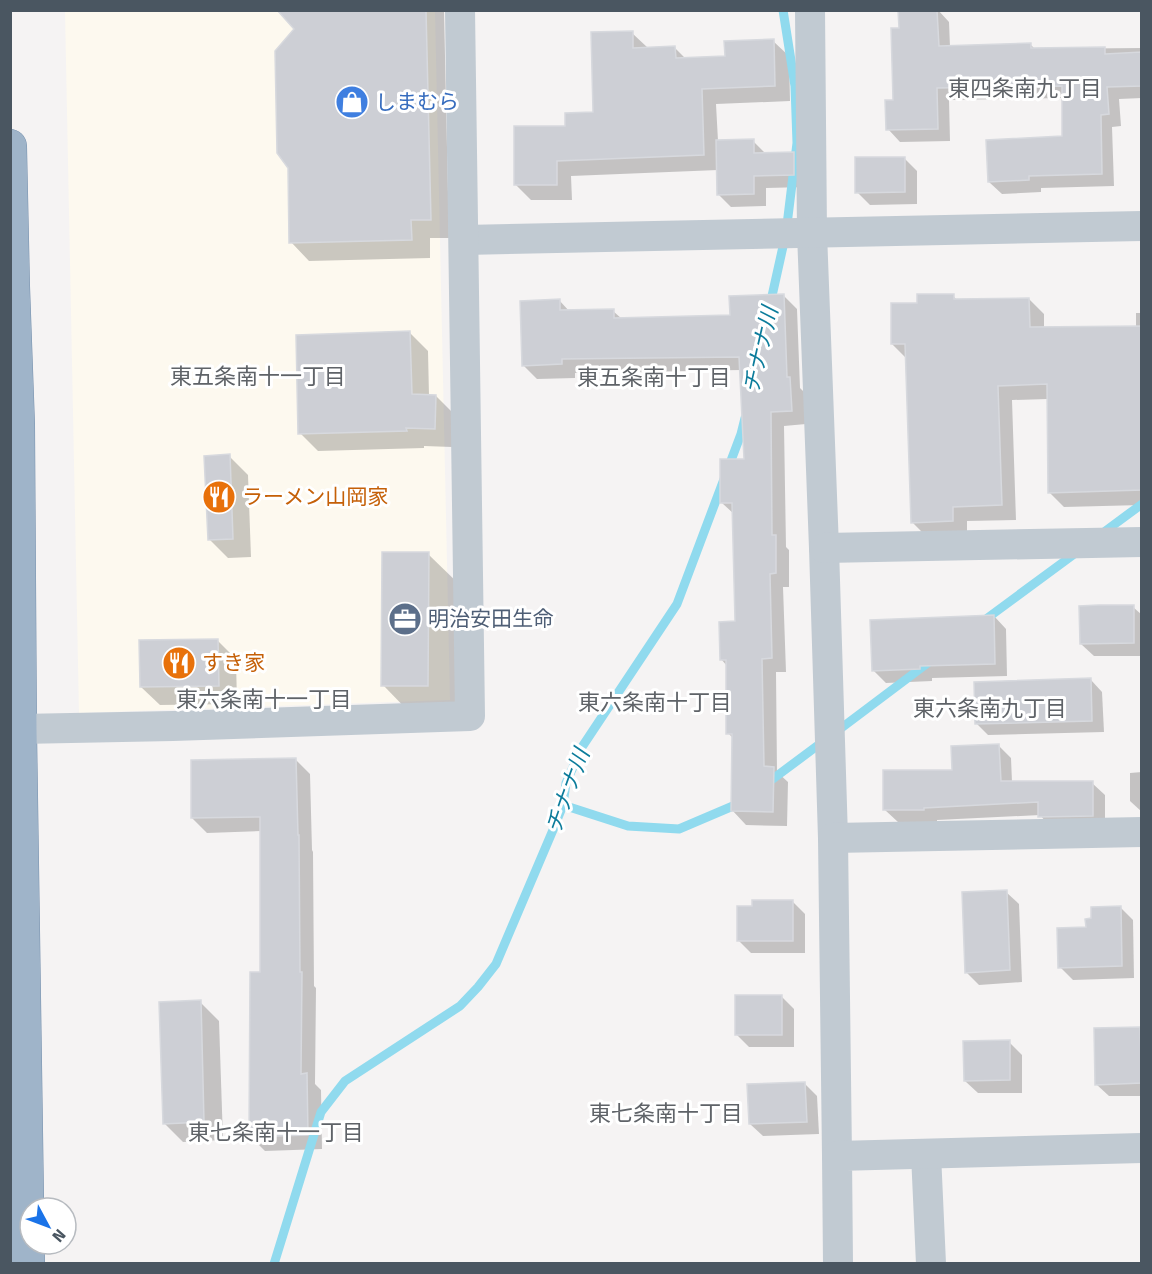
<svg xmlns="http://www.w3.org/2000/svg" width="1152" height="1274" font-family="'Fira Sans','Noto Sans JP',sans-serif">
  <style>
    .commercial { fill: #fdf9ef }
    .shadow { fill: #0003 }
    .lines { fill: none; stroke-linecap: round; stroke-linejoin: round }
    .stream { stroke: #90daee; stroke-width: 9 }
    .building { fill: #cdcfd5; stroke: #d7d9de; stroke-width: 1.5 }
    .trunk-casing { stroke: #7690ad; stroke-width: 34 }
    .minor { stroke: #c1cad2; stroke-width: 30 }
    .trunk { stroke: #9fb4c9; stroke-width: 33 }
    .labels { text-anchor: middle; stroke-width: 6; stroke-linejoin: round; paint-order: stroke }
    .shop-label { font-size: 21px; fill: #366cbe; stroke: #fff; text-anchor: start }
    .food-label { font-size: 21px; fill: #c56008; stroke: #fff; text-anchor: start }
    .service-label { font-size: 21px; fill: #4e5e75; stroke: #fff; text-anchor: start }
    .neighbourhood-label { font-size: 22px; fill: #5f6368; stroke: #fff }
    .water-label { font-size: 22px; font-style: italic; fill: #0c7c9b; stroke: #fff }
  </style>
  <rect width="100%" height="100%" fill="#f5f3f3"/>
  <path class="commercial" d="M 65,11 L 435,11 L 450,700 L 79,713 Z"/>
  <g class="shadow">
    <path d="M 279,10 L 444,10 L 449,238 L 430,238 L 430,258 L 309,261 L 291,242 L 296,29 Z"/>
    <path d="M 908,10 L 938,10 L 949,22 L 950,47 L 1030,44 L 1035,49 L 1142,48 L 1142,98 L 1119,99 L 1121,126 L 1112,127 L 1114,186 L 1041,188 L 1041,192 L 1002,194 L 989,182 L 1064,138 L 1063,98 L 949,100 L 950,141 L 900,142 L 888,129 L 895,101 L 900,29 Z"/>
    <path d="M 632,33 L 648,48 L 674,47 L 686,59 L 726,58 L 773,41 L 789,56 L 790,101 L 716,104 L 718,141 L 753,141 L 766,154 L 793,153 L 806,166 L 806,187 L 766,188 L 766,206 L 731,207 L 718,194 L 718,170 L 571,176 L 572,200 L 531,200 L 516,185 L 567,127 L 594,113 Z"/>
    <path d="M 904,158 L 917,171 L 917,204 L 870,205 L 857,192 Z"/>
    <path d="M 783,295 L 797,309 L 800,388 L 804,392 L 806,424 L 784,426 L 786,547 L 789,550 L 789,587 L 783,587 L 786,672 L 776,672 L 777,772 L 788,782 L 787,826 L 746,825 L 732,810 L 734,739 L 728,733 L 727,666 L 721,659 L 736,623 L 734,514 L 722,503 L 746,460 L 741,370 L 575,373 L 575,378 L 537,379 L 523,365 L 559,300 L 570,312 L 613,311 L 622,319 L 732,317 Z"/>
    <path d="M 953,296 L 957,300 L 1029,299 L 1044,314 L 1044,328 L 1136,328 L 1136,313 L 1142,313 L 1142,505 L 1064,507 L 1049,492 L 1048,399 L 1012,400 L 1016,520 L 967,521 L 967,535 L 927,537 L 912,522 L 907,359 L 892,344 L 919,304 Z"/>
    <path d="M 410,333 L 428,351 L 429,396 L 436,396 L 454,414 L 452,447 L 424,446 L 424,448 L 318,451 L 300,433 Z"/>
    <path d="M 229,456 L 248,475 L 251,557 L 228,558 L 209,539 Z"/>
    <path d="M 428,554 L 462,587 L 461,719 L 416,719 L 383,685 Z"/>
    <path d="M 1133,607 L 1142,615 L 1142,656 L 1094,656 L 1081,644 Z"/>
    <path d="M 994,616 L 1006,629 L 1007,676 L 932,678 L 932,681 L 886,683 L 873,670 Z"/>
    <path d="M 217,640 L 236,659 L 237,704 L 160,705 L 141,687 Z"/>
    <path d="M 1091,680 L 1102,692 L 1104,732 L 988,735 L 977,724 Z"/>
    <path d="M 999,746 L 1011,758 L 1012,782 L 1092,783 L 1105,795 L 1105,828 L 1052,829 L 1040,815 L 937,820 L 937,822 L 898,822 L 885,810 Z"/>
    <path d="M 295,759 L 310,774 L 312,850 L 313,852 L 314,986 L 316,988 L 315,1084 L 321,1090 L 322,1149 L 265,1151 L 250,1136 L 262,973 L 261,831 L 207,833 L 192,818 Z"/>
    <path d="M 1142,772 L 1142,812 L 1130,801 L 1130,773 Z"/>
    <path d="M 1006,892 L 1019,904 L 1022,982 L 979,985 L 966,972 Z"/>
    <path d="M 792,901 L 805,914 L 805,953 L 751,953 L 739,941 L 753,907 Z"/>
    <path d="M 1120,907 L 1133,920 L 1134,978 L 1073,980 L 1060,967 L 1088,928 Z"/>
    <path d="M 781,996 L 794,1009 L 794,1047 L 749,1047 L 736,1034 Z"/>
    <path d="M 200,1002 L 219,1021 L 223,1140 L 183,1142 L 164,1123 Z"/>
    <path d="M 1142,1028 L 1142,1096 L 1109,1096 L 1096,1084 L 1095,1029 Z"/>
    <path d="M 1009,1042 L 1022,1055 L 1022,1093 L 978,1093 L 965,1081 Z"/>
    <path d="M 805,1084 L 817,1096 L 819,1134 L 763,1136 L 750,1124 Z"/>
  </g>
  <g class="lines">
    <g class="stream">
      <path d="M 770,305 L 786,233 L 797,143 L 795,86 L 783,10"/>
      <path d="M 1100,535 L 1142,504"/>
      <path d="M 982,622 L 1077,552"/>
      <path d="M 836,732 L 933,659"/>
      <path d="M 766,784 L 825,740"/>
      <path d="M 563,805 L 628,826 L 679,829 L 740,803"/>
      <path d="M 274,1264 L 321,1112 L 345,1081 L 460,1006 L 478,987 L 496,964 L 553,830 L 563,805 L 566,783 L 582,747 L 677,604 L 741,434 L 745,418"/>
    </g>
  </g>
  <g class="building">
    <path d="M 277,10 L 426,10 L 431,220 L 411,220 L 412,240 L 289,243 L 288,168 L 277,153 L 275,51 L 294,29 Z"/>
    <path d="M 898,10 L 937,10 L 939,46 L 1031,43 L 1031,48 L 1105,47 L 1105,54 L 1142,52 L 1142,86 L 1107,87 L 1109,114 L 1101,115 L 1102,174 L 1029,176 L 1029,180 L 988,182 L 986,140 L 1062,136 L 1062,86 L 937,88 L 938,129 L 886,130 L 885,100 L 893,100 L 891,28 L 899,28 Z"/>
    <path d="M 633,31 L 633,48 L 675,46 L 676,58 L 725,56 L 724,41 L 774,39 L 775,86 L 702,89 L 704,155 L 557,161 L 557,185 L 514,185 L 514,126 L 565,126 L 565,113 L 593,112 L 591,32 Z"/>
    <path d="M 754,139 L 754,153 L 794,152 L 794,175 L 754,176 L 754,194 L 717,195 L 716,140 Z"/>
    <path d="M 855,157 L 905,157 L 905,192 L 855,193 Z"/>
    <path d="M 784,294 L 787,377 L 790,377 L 792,411 L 771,412 L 772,535 L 776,535 L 776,573 L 770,574 L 772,658 L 762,659 L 764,766 L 774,767 L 773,812 L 731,811 L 732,734 L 726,734 L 726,660 L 720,660 L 719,622 L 735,621 L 732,503 L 720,503 L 720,459 L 744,459 L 739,357 L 562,359 L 562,364 L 522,366 L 520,301 L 560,299 L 560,310 L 614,309 L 614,318 L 730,315 L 729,296 Z"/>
    <path d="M 917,294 L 954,294 L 954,299 L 1029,298 L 1030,327 L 1142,326 L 1142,490 L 1048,493 L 1047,384 L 998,386 L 1002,505 L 953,507 L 953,521 L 911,523 L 905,344 L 891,344 L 891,303 L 917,303 Z"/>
    <path d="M 410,331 L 412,394 L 436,395 L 435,429 L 406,428 L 407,431 L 298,434 L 296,335 Z"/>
    <path d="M 230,454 L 233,539 L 208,540 L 204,456 Z"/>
    <path d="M 382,552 L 429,552 L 428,686 L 381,686 Z"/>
    <path d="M 1099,605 L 1134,605 L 1134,643 L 1080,644 L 1079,606 Z"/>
    <path d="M 994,615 L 995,664 L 920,666 L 920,669 L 872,671 L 870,620 Z"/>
    <path d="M 218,639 L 219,686 L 140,687 L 139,640 Z"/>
    <path d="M 1091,678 L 1092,721 L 975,724 L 974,682 Z"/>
    <path d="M 999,744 L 1001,781 L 1093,781 L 1093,816 L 1038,817 L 1038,802 L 924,808 L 924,810 L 883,810 L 883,770 L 952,770 L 951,746 Z"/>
    <path d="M 296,758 L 298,835 L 299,835 L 300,972 L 302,972 L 301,1074 L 307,1073 L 308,1135 L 249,1137 L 250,972 L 260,972 L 260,817 L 191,818 L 191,760 Z"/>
    <path d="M 1007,890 L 1010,970 L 965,973 L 962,892 Z"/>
    <path d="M 752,900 L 793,900 L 793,941 L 737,941 L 737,906 L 752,906 Z"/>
    <path d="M 1121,906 L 1122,966 L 1058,968 L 1057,928 L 1086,927 L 1085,919 L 1091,918 L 1091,907 Z"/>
    <rect x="735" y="995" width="47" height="40"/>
    <path d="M 201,1000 L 204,1122 L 163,1124 L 159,1002 Z"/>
    <path d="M 1140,1027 L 1142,1083 L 1095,1085 L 1094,1028 Z"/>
    <path d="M 1010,1040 L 1010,1080 L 964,1081 L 963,1041 Z"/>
    <path d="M 805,1082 L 807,1122 L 749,1124 L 747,1084 Z"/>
  </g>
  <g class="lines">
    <defs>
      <path id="trunk" d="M 10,146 L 13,286 L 18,424 L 20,729 L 28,1264"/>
    </defs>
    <use href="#trunk" class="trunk-casing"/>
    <g class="minor">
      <path d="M 810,10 L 812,233 L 824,548 L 833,838"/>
      <path d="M 464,240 L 1142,226"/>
      <path d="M 824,548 L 1142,542"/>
      <path d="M 20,729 L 173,726 L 470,716 L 460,10"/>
      <path d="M 926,1154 L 931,1264"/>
      <path d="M 837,1156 L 833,838 L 1142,832"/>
      <path d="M 838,1264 L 837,1156 L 1142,1148"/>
    </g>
    <use href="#trunk" class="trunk"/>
  </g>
  <defs>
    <symbol id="shop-disc" viewBox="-11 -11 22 22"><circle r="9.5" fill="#3f7fe0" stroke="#fff"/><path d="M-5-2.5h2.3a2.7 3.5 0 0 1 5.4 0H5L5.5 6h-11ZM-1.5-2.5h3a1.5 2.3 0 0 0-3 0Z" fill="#fff"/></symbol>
    <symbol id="restaurant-disc" viewBox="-11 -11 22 22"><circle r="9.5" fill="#e8710a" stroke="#fff"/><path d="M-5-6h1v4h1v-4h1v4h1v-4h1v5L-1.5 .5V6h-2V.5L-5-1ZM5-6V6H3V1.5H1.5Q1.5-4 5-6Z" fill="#fff"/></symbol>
    <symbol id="office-disc" viewBox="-11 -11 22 22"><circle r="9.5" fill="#5c6f8a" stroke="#fff"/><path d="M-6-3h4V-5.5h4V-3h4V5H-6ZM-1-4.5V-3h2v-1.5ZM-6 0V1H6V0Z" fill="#fff"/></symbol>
  </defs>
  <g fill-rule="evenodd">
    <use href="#shop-disc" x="333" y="83" width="38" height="38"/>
    <use href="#restaurant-disc" x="200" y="478" width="38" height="38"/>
    <use href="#office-disc" x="386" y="600" width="38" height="38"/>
    <use href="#restaurant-disc" x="160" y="644" width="38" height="38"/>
  </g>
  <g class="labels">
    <g class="shop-label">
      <text x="375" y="109">しまむら</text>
    </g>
    <g class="food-label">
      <text x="242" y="504">ラーメン山岡家</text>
      <text x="202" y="670">すき家</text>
    </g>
    <g class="service-label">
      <text x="428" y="626">明治安田生命</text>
    </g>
    <g class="neighbourhood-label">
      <text x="1025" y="96">東四条南九丁目</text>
      <text x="258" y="384">東五条南十一丁目</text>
      <text x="654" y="385">東五条南十丁目</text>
      <text x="264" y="707">東六条南十一丁目</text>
      <text x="655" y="710">東六条南十丁目</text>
      <text x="990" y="716">東六条南九丁目</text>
      <text x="666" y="1121">東七条南十丁目</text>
      <text x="276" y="1140">東七条南十一丁目</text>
    </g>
    <g class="water-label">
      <text transform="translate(760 350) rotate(-77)" y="8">チナナ川</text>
      <text transform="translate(567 791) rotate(-70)" y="8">チナナ川</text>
    </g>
  </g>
  <rect width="1152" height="1274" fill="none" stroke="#4a5661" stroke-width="24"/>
  <g transform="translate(48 1226) rotate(131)"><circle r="28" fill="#ffffff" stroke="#b7bbc0" stroke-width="1.5"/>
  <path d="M0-4.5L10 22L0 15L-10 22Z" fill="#1a73e8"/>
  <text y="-9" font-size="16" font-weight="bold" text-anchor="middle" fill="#4a5661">N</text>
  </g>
</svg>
